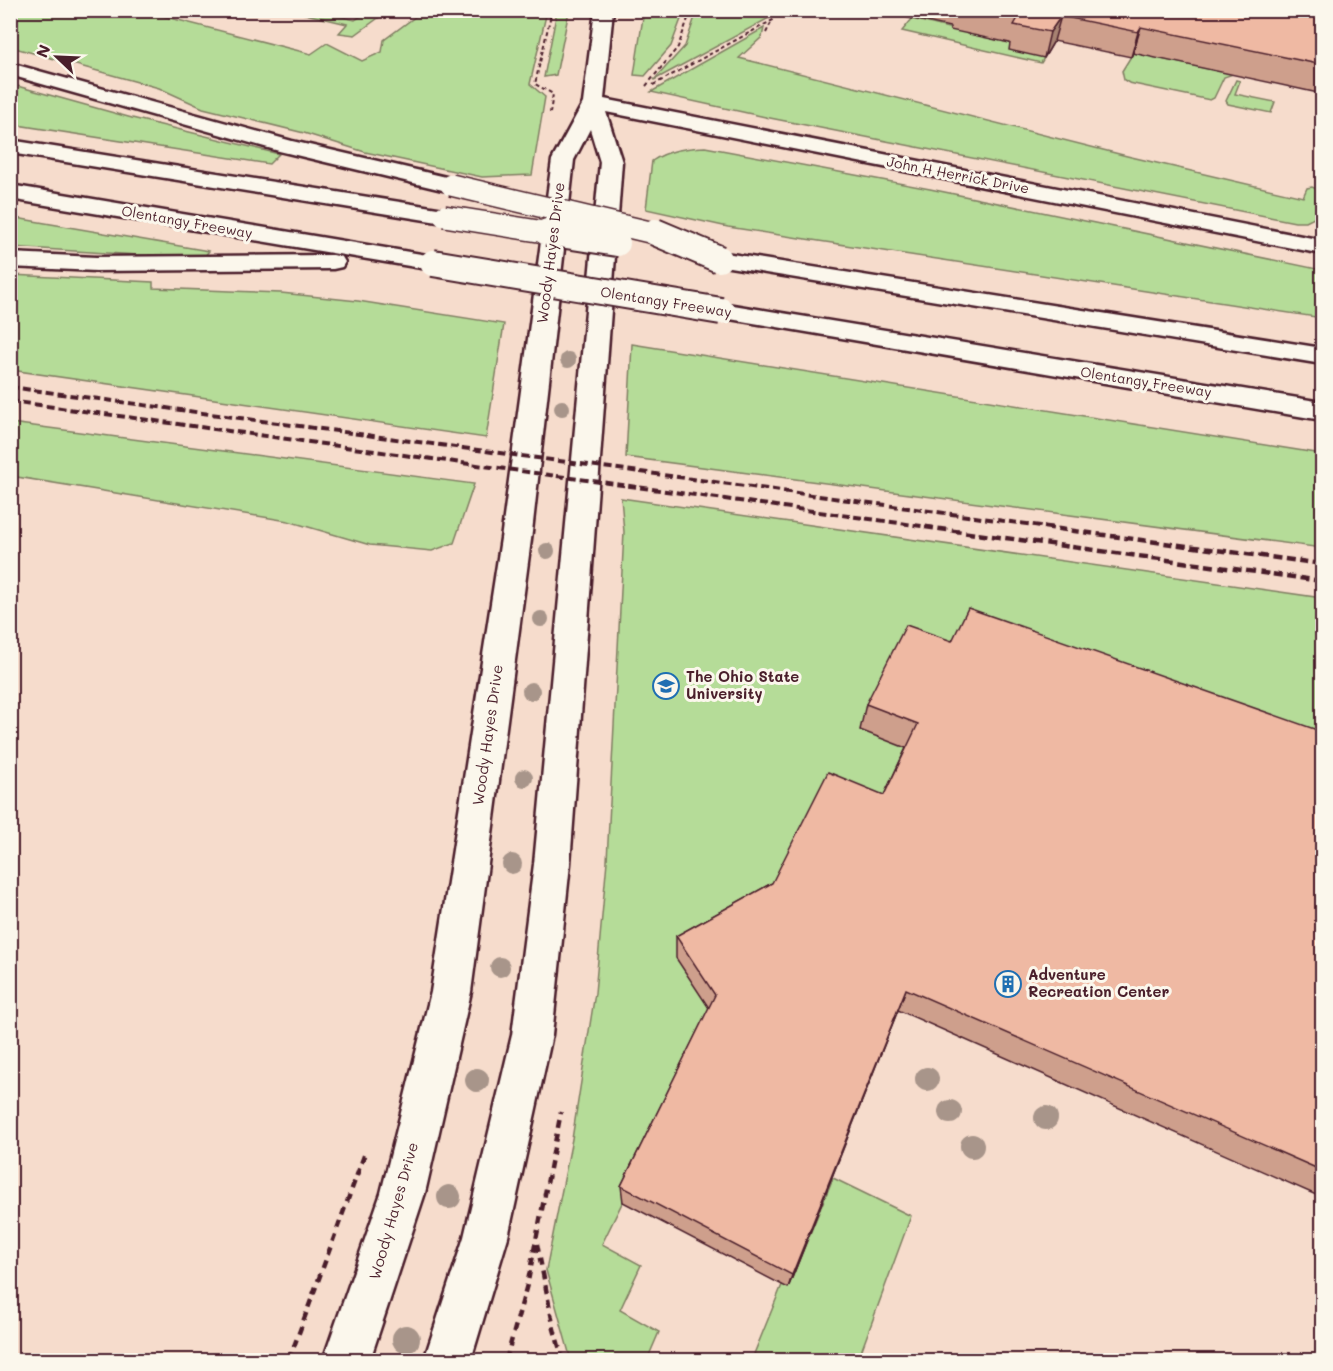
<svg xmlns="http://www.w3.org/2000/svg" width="1333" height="1371" font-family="Mali,sans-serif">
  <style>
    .built { fill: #f6dccc }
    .green { fill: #b5dc98; stroke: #807e62; stroke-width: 1.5 }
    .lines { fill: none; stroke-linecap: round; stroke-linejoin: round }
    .secondary-casing { stroke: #4a1f2b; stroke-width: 5 }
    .highway-casing { stroke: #4a1f2b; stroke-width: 5 }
    .path-far1 { stroke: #4a1f2b; stroke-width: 2; stroke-dasharray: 4 3; stroke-linecap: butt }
    .path { stroke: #4a1f2b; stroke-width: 4.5; stroke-dasharray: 8 6; stroke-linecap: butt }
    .secondary { fill: #fbf7ec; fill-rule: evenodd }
    .highway { fill: #fbf7ec; fill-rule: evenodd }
    .rail-far1 { stroke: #4a1f2b; stroke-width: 4; stroke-dasharray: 8 4; stroke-linecap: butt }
    .rail { stroke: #4a1f2b; stroke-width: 4.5; stroke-dasharray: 9 4.5; stroke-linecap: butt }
    .highway-bridge-far1-casing { stroke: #4a1f2b; stroke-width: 24; stroke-linecap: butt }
    .highway-bridge-casing { stroke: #4a1f2b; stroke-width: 30; stroke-linecap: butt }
    .highway-bridge-far1 { stroke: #fbf7ec; stroke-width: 21 }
    .highway-bridge { stroke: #fbf7ec; stroke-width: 26 }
    .tree { fill: #a8958a }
    .wall { fill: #ce9f8c; stroke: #4a1f2b; stroke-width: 1.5 }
    .shaded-wall { fill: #a78272; stroke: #4a1f2b; stroke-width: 1.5 }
    .building { fill: #efb9a3; stroke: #4a1f2b; stroke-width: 1.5 }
    .labels { text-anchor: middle; stroke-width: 6; stroke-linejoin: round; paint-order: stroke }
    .far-street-label { font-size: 14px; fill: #4a1f2b; stroke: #fbf7ec }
    .street-label { font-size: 15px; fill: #4a1f2b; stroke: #fbf7ec }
    .poi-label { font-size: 15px; font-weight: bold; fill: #4a1f2b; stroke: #fbf7ec; text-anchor: start }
  </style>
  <rect width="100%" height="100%" fill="#f9ebdd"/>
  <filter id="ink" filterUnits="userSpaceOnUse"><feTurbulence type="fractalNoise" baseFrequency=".0167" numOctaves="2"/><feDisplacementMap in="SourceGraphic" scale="12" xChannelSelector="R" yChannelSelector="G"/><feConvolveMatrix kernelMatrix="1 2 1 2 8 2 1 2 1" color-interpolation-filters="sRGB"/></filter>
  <g filter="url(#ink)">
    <rect class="built" x="11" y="11" width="1311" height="1349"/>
    <g class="green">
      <path d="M 10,11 L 143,11 L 311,54 L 327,43 L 362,61 L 382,52 L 384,40 L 423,11 L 547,11 L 530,84 L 545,97 L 532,175 L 482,177 L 365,152 L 304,133 L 203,108 L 159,88 L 11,47 Z"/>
      <path d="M 293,11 L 319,11 L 355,20 L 369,11 L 385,13 L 355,35 L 339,33 L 347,24 Z"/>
      <path d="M 557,11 L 569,11 L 556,75 L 544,77 Z"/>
      <path d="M 644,11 L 684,11 L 671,46 L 645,76 L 634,75 Z"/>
      <path d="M 697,11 L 778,11 L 771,17 L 654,80 L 685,46 Z"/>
      <path d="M 912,19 L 1013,44 L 1044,58 L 1041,63 L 902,31 Z"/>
      <path d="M 764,28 L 762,37 L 739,58 L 1127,156 L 1303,197 L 1307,188 L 1312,187 L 1322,191 L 1318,216 L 1306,222 L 1295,222 L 770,118 L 651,92 Z"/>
      <path d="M 1133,53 L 1233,74 L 1224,77 L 1214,98 L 1210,100 L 1129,83 L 1124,80 L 1122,71 Z"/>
      <path d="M 1236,80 L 1240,81 L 1235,94 L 1275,102 L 1271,113 L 1228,104 L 1226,101 Z"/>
      <path d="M 10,84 L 132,118 L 279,154 L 269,164 L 11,124 Z"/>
      <path d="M 705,147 L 930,189 L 1322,270 L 1322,318 L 728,227 L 646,209 L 652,161 C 668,150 686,148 705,147 Z"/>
      <path d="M 10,217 L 209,251 L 202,259 L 11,247 Z"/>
      <path d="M 11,275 L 153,282 L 153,288 L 281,293 L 358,301 L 504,324 L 486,438 L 11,370 Z"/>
      <path d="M 632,344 L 1322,454 L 1322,548 L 626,457 Z"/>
      <path d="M 10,423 L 11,423 L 474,484 L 454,543 L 432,551 L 370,545 L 288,521 L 11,476 Z"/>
      <path d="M 621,498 L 1322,598 L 1322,764 L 860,729 L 911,749 L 878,819 L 714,1016 L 602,1244 L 641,1265 L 620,1310 L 659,1332 L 647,1360 L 571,1360 L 546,1270 L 572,1139 L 595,993 L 607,861 L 624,532 Z"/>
      <path d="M 833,1178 L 911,1216 L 858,1360 L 765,1360 L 754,1354 L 782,1285 L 788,1287 Z"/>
    </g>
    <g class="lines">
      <defs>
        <path id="secondary" d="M 595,10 L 613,10 L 604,99 L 1322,240 L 1322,254 L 606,112 L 622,162 L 570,864 L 552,1035 L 508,1237 L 471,1360 L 424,1360 L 464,1237 L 512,1035 L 534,864 L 600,162 L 590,129 L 574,160 L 532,532 L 471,992 L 425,1193 L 370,1360 L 323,1360 L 381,1193 L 431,992 L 502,532 L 552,160 L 583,103 Z"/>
        <g id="highway">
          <path d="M 10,63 L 292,141 L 459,180 L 462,185 L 459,190 L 451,192 L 279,151 L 10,75 Z"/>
          <path d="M 10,140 L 444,209 L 452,211 L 456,216 L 452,221 L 444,223 L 10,153 Z"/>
          <path d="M 10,185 L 433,256 L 442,258 L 445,263 L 442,268 L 433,270 L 10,199 Z"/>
          <path d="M 719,252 L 1322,348 L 1322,364 L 711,264 L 707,259 L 711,254 Z"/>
          <path d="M 10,253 L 96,257 L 333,255 L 342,257 L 345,262 L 342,267 L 333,269 L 96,271 L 10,267 Z"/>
          <path d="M 721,303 L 1322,402 L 1322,420 L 712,316 L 708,311 L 712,306 Z"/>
        </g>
      </defs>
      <use href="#secondary" class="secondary-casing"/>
      <use href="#highway" class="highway-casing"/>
      <g class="path-far1">
        <path d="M 766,33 L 772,21"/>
        <path d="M 653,85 L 773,20 L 782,10"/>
        <path d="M 646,86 L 678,47 L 691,10"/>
        <path d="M 550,113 L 553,94 L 535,84 L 552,10"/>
      </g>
      <g class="path">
        <path d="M 537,1244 L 554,1329 L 563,1360"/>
        <path d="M 289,1360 L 365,1153"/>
        <path d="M 506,1360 L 528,1281 L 561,1112"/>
      </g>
      <use href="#secondary" class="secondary"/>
      <use href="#highway" class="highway"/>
      <g class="rail-far1">
        <path d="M 10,387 L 1056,528"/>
        <path d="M 10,401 L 936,528"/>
      </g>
      <g class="rail">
        <path d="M 925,527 L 1322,581"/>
        <path d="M 1044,527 L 1322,564"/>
      </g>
      <defs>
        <g id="highway-bridge-far1">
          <path d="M 451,185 L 658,234"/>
          <path d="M 444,216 L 557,234"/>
        </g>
        <g id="highway-bridge">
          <path d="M 547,232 L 617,243"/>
          <path d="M 655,232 L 719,259"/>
          <path d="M 433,263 L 721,311"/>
        </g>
      </defs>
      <use href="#highway-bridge-far1" class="highway-bridge-far1-casing"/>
      <use href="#highway-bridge" class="highway-bridge-casing"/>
      <use href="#highway-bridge-far1" class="highway-bridge-far1"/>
      <use href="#highway-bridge" class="highway-bridge"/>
    </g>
    <g class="tree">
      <circle cx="568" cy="360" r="8"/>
      <circle cx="562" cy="408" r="8"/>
      <circle cx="547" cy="551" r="8"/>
      <circle cx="541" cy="619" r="8"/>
      <circle cx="531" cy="691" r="9"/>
      <circle cx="524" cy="778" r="9"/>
      <circle cx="512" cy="864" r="10"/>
      <circle cx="500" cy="967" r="10"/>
      <circle cx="927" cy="1079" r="12"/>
      <circle cx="477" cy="1080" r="12"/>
      <circle cx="950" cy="1112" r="12"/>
      <circle cx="1046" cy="1118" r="12"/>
      <circle cx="972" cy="1146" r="12"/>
      <circle cx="449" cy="1197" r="12"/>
      <circle cx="406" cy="1339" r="14"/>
    </g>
    <g class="wall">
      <path d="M 873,10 L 1323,10 L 1323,94 L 1133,53 L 1131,57 L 1054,41 L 1044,58 L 1009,50 L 1010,43 L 950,30 L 950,27 Z"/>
      <path d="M 952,641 L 1323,732 L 1323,1198 L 898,1010 L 788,1288 L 623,1202 L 621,1186 L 709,1008 L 676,958 L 676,936 L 772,883 L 884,795 L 906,748 L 860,730 L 866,704 Z"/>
    </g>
    <g class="shaded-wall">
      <path d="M 1061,16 L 1054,41 L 1044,58 L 1050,32 Z"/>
      <path d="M 1141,27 L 1133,53 L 1131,57 L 1138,32 Z"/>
      <path d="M 906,989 L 898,1010 L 788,1288 L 792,1275 Z"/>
    </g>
    <g class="building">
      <path d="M 981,10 L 1323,10 L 1323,65 L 1141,27 L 1138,32 L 1061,16 L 1050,32 L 1014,25 L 1018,18 Z"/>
      <path d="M 968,608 L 1323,732 L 1323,1171 L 906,989 L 792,1275 L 621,1186 L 715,995 L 676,936 L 772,883 L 828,772 L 884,795 L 918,724 L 866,704 L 906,625 L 952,641 Z"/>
    </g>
  </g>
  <defs>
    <symbol id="university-ring" viewBox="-11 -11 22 22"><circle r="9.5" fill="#fbf7ec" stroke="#1f6fb2" stroke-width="1.5"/><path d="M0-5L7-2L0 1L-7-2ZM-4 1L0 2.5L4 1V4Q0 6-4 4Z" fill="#1f6fb2"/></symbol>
    <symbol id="building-ring" viewBox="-11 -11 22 22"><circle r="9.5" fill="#fbf7ec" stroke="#1f6fb2" stroke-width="1.5"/><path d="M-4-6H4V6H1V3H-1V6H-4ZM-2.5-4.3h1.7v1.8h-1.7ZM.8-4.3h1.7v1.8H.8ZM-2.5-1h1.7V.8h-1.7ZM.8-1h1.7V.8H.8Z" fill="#1f6fb2"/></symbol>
  </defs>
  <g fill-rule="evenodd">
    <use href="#university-ring" x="651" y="671" width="30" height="30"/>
    <use href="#building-ring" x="993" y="969" width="30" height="30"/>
  </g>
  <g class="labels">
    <g class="far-street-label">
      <text transform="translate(958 175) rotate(11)" y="5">John H Herrick Drive</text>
      <text transform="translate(187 222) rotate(10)" y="5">Olentangy Freeway</text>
      <text transform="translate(666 302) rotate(9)" y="5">Olentangy Freeway</text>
      <text transform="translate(1146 382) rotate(9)" y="5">Olentangy Freeway</text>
    </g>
    <g class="street-label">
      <text transform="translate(551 253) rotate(-83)" y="5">Woody Hayes Drive</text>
      <text transform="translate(488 735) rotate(-82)" y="5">Woody Hayes Drive</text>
      <text transform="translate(394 1211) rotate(-74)" y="5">Woody Hayes Drive</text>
    </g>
    <g class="poi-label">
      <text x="686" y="682">The Ohio State<tspan x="686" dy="17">University</tspan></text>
      <text x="1028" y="980">Adventure<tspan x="1028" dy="17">Recreation Center</tspan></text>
    </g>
  </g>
  <rect width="1333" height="1371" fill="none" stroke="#fbf7ec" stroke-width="36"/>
  <rect x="18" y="18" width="1297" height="1335" fill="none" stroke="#4a1f2b" stroke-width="2" filter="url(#ink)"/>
  <g transform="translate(57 57) rotate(293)" stroke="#fbf7ec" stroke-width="4.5" paint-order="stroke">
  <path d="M0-4.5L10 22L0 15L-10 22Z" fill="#4a1f2b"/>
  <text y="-9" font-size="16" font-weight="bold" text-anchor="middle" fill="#4a1f2b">N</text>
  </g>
</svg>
